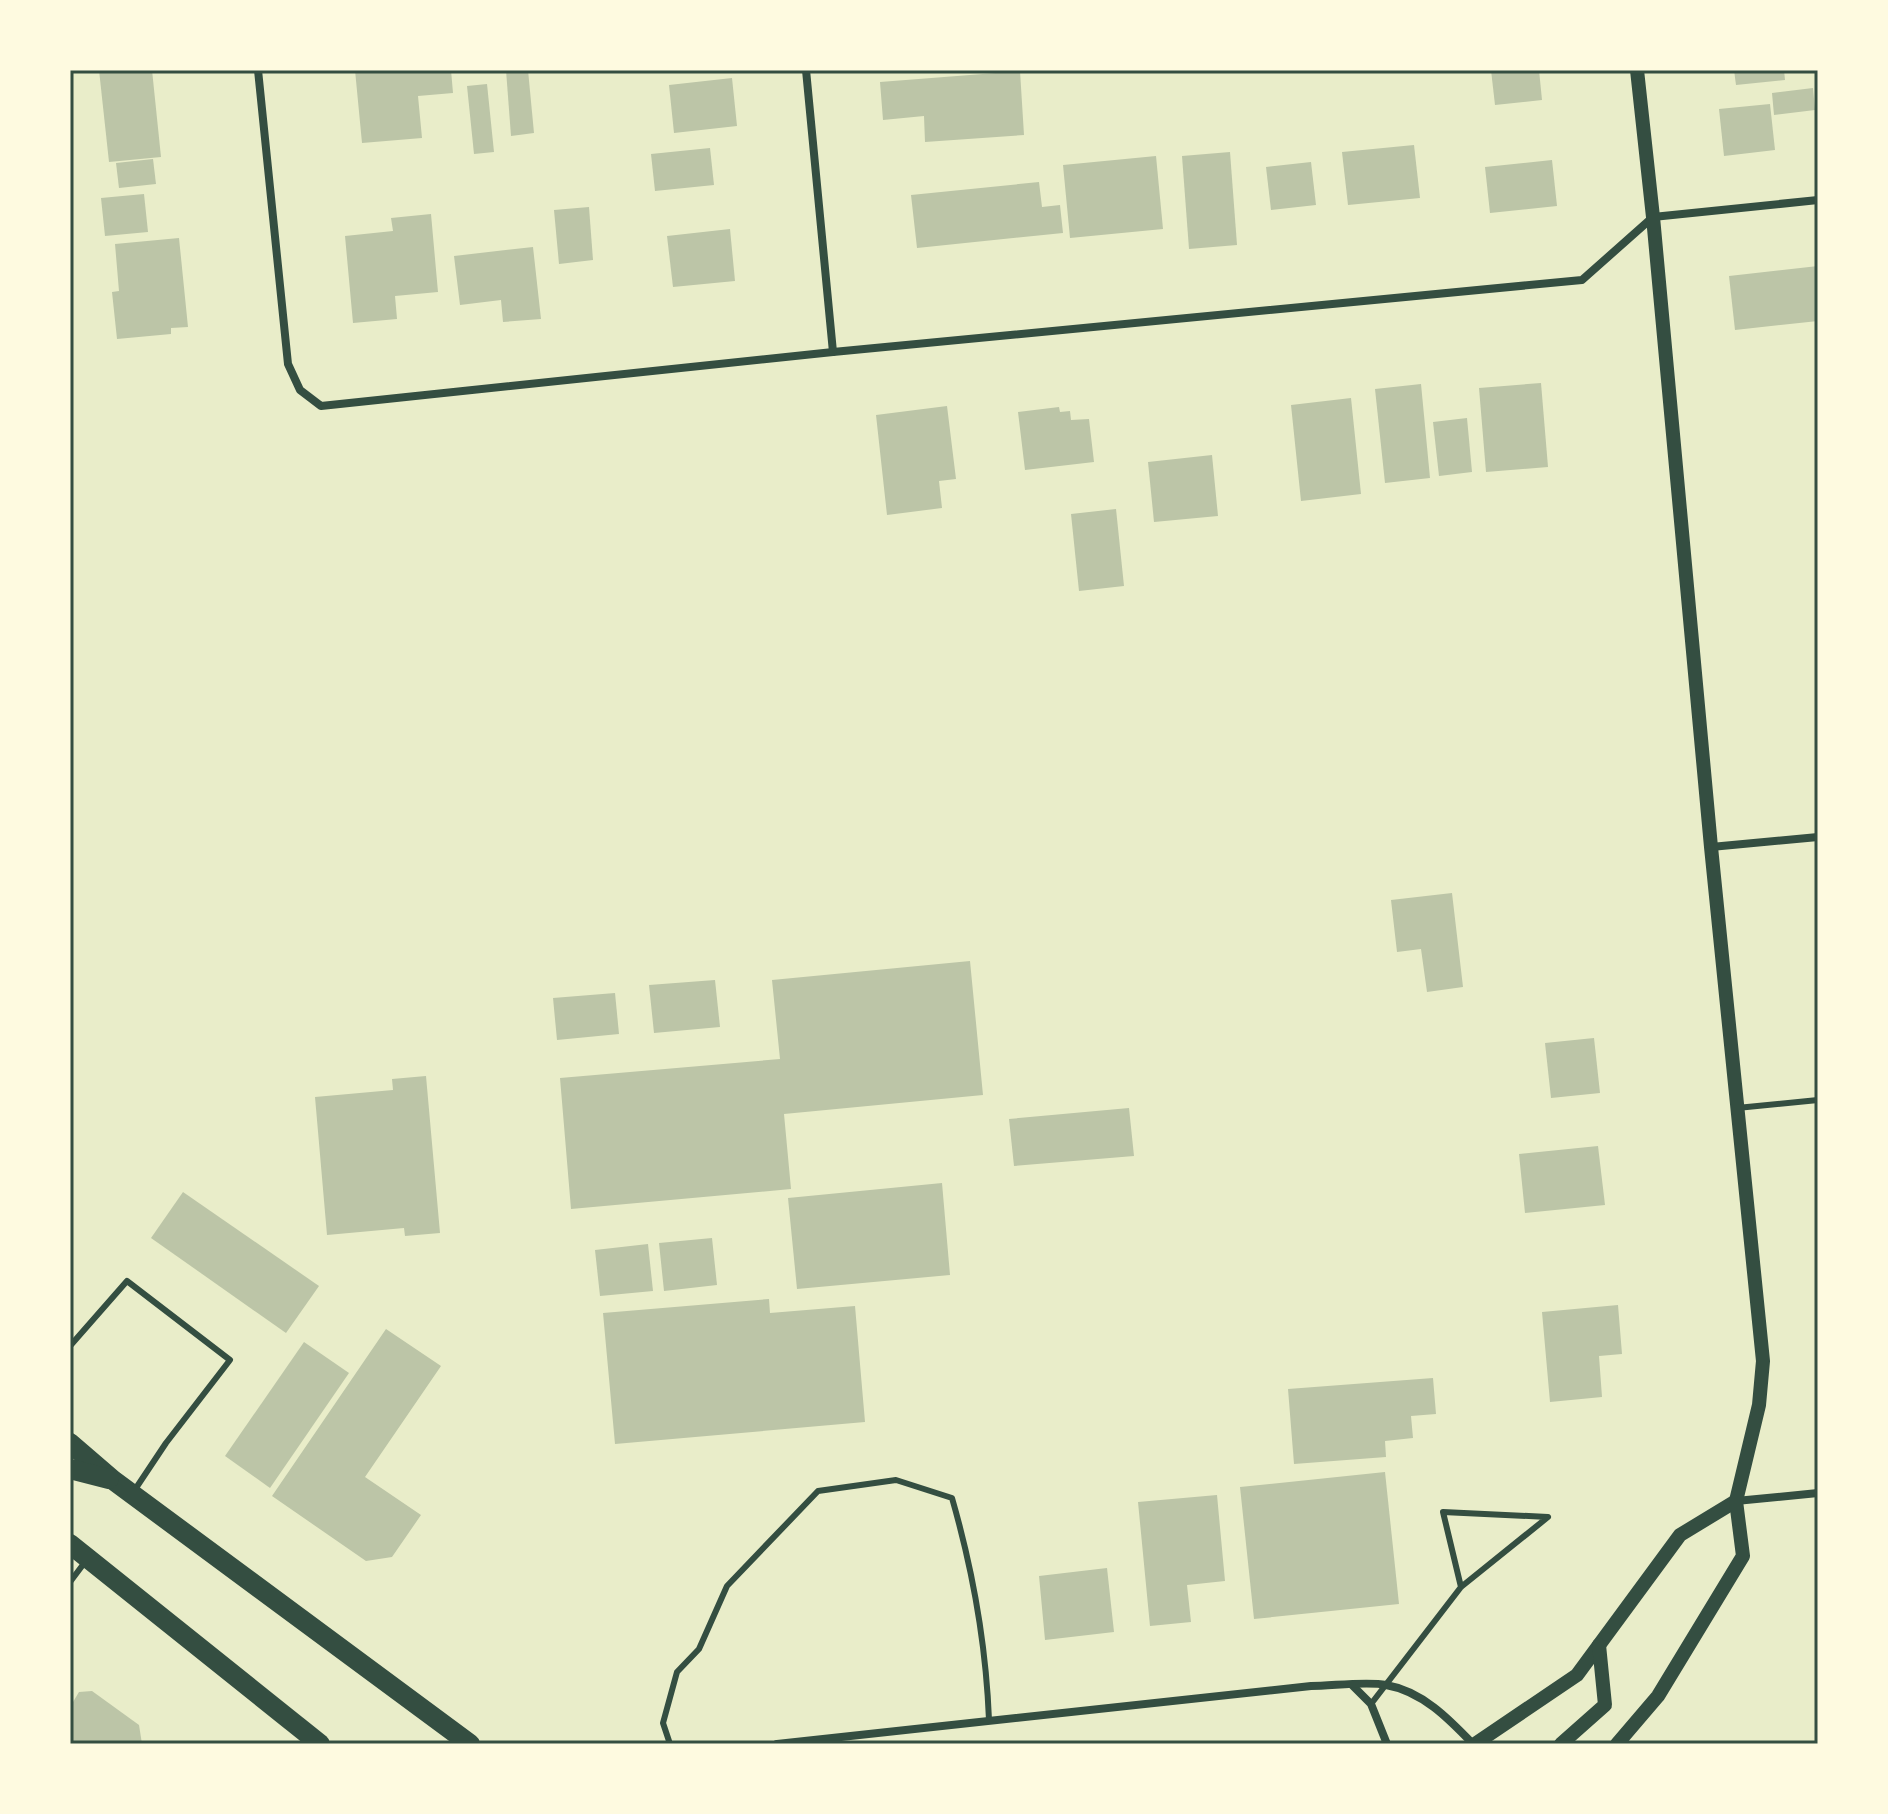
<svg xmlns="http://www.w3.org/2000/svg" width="1888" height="1814" font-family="'Asap Condensed',sans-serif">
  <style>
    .building { fill: #bcc5a7 }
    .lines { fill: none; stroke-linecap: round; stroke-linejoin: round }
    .service { stroke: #344e41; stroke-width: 6 }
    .minor { stroke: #344e41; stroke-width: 8 }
    .tertiary { stroke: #344e41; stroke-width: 14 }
    .primary { stroke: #344e41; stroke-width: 20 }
    .neatline { fill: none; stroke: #344e41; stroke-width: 3 }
  </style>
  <rect width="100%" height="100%" fill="#e9edc9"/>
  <g class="building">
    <path d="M 99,70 L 152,70 L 161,157 L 109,162 Z"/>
    <path d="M 355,70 L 451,70 L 453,93 L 418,96 L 422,138 L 362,143 Z"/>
    <path d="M 506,70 L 528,70 L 534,133 L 511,136 Z"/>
    <path d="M 1491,70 L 1539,70 L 1542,100 L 1495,105 Z"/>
    <path d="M 1734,70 L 1784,70 L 1785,80 L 1736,85 Z"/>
    <path d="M 1020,71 L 1024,135 L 925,142 L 924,116 L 883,120 L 880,82 Z"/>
    <path d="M 732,78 L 737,126 L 674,133 L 669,85 Z"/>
    <path d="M 487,84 L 494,152 L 474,154 L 467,86 Z"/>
    <path d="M 1813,88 L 1815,110 L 1774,115 L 1772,93 Z"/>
    <path d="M 1770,104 L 1775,150 L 1724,156 L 1719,109 Z"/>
    <path d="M 1414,145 L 1420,198 L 1348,205 L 1342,152 Z"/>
    <path d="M 710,148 L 714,185 L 655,191 L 651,154 Z"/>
    <path d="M 1230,152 L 1237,245 L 1189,249 L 1182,156 Z"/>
    <path d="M 1156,156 L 1163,229 L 1070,238 L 1063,165 Z"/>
    <path d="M 153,159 L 156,184 L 119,188 L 116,163 Z"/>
    <path d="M 1552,160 L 1557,206 L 1490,213 L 1485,167 Z"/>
    <path d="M 1311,162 L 1316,205 L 1271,210 L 1266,167 Z"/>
    <path d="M 1039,182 L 1042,207 L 1060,205 L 1063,233 L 917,248 L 911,195 Z"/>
    <path d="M 144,194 L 148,232 L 105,236 L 101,198 Z"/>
    <path d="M 589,207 L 593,260 L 559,264 L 554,210 Z"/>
    <path d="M 431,214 L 438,292 L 395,296 L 397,319 L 353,323 L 345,236 L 393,231 L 391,218 Z"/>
    <path d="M 730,229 L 735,281 L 673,287 L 667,236 Z"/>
    <path d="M 179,238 L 188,327 L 171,328 L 171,334 L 117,339 L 112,292 L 119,291 L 115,244 Z"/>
    <path d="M 533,247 L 541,319 L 503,322 L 501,300 L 460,305 L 454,256 Z"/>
    <path d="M 1818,266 L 1818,321 L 1735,330 L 1729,276 Z"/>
    <path d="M 1541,383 L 1548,467 L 1486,472 L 1479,388 Z"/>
    <path d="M 1421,384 L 1430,478 L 1385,483 L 1375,389 Z"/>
    <path d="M 1351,398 L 1361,494 L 1301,501 L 1291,405 Z"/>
    <path d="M 947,406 L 956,479 L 939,481 L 942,508 L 887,515 L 876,415 Z"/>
    <path d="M 1059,407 L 1060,412 L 1070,411 L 1071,420 L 1089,419 L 1094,462 L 1025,470 L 1018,412 Z"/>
    <path d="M 1467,418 L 1472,472 L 1439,476 L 1433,422 Z"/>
    <path d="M 1212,455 L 1218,516 L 1154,522 L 1148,462 Z"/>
    <path d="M 1116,509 L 1124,586 L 1079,591 L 1071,514 Z"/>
    <path d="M 1452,893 L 1463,987 L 1427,992 L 1421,949 L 1397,952 L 1391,900 Z"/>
    <path d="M 970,961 L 983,1095 L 784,1114 L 791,1189 L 571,1209 L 560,1078 L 780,1059 L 772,980 Z"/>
    <path d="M 715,980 L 720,1027 L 654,1033 L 649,985 Z"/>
    <path d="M 615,993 L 619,1034 L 557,1040 L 553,998 Z"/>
    <path d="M 1594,1038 L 1600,1093 L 1551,1098 L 1545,1043 Z"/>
    <path d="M 426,1076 L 440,1233 L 405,1236 L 404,1228 L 327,1235 L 315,1097 L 393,1090 L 392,1079 Z"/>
    <path d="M 1129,1108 L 1134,1156 L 1014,1166 L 1009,1119 Z"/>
    <path d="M 1598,1146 L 1605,1205 L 1525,1213 L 1519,1154 Z"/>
    <path d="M 942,1183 L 950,1275 L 797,1289 L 788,1198 Z"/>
    <path d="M 183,1192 L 319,1286 L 286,1333 L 151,1238 Z"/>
    <path d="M 712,1238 L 717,1285 L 664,1291 L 659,1243 Z"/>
    <path d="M 648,1244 L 653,1291 L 600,1296 L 595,1250 Z"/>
    <path d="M 769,1299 L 770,1313 L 855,1306 L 865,1422 L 615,1444 L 603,1313 Z"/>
    <path d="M 1618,1305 L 1622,1354 L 1599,1356 L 1602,1397 L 1550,1402 L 1542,1312 Z"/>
    <path d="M 386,1329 L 441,1366 L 365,1477 L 421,1515 L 392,1557 L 366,1561 L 272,1496 Z"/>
    <path d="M 304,1342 L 349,1373 L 270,1488 L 225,1456 Z"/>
    <path d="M 1433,1378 L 1436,1414 L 1411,1416 L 1413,1438 L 1385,1441 L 1386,1457 L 1294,1464 L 1288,1389 Z"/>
    <path d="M 1385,1472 L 1399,1604 L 1254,1619 L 1240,1487 Z"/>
    <path d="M 1217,1495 L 1225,1581 L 1187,1585 L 1191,1622 L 1150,1626 L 1138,1502 Z"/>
    <path d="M 1107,1568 L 1114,1632 L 1045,1640 L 1039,1576 Z"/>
    <path d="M 92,1691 L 139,1725 L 142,1744 L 70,1744 L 70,1707 L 79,1692 Z"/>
  </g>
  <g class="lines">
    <g class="service">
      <path d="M 1737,1108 L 1818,1100"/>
      <path d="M 70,1346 L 127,1281 L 230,1360 L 166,1443 L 134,1491"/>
      <path d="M 70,1582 L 85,1562"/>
      <path d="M 1371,1704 L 1461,1587 L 1548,1517 L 1443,1512 L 1461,1587"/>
      <path d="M 670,1744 L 663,1723 L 677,1672 L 699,1649 L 727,1586 L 818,1491 L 896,1480 L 952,1498 C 973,1571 986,1644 989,1720"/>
    </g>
    <g class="minor">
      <path d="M 258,70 L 288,364 L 300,390 L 321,406 L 833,352 L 1582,280 L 1653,217 L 1818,200"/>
      <path d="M 806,70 L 833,352"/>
      <path d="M 1711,847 L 1818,837"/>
      <path d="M 1736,1501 L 1818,1493"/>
      <path d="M 1353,1686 L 1371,1704 L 1387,1744"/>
      <path d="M 777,1744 L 1311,1686 C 1332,1686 1367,1681 1386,1685 C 1422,1691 1449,1719 1473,1744"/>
    </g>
    <g class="tertiary">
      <path d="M 1475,1744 L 1577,1675 L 1680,1535 L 1736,1501"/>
      <path d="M 1561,1744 L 1605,1705 L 1599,1645"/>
      <path d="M 1617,1744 L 1658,1696 L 1743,1556 L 1736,1501 L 1759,1405 L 1763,1361 L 1711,847 L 1653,217 L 1637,70"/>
    </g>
    <g class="primary">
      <path d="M 70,1443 L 113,1480 L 470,1744"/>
      <path d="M 70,1469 L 109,1479"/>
      <path d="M 70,1544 L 320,1744"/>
    </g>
  </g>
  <rect width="1888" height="1814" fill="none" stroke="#fefae0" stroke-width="144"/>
  <rect x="72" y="72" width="1744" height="1670" class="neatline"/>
</svg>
